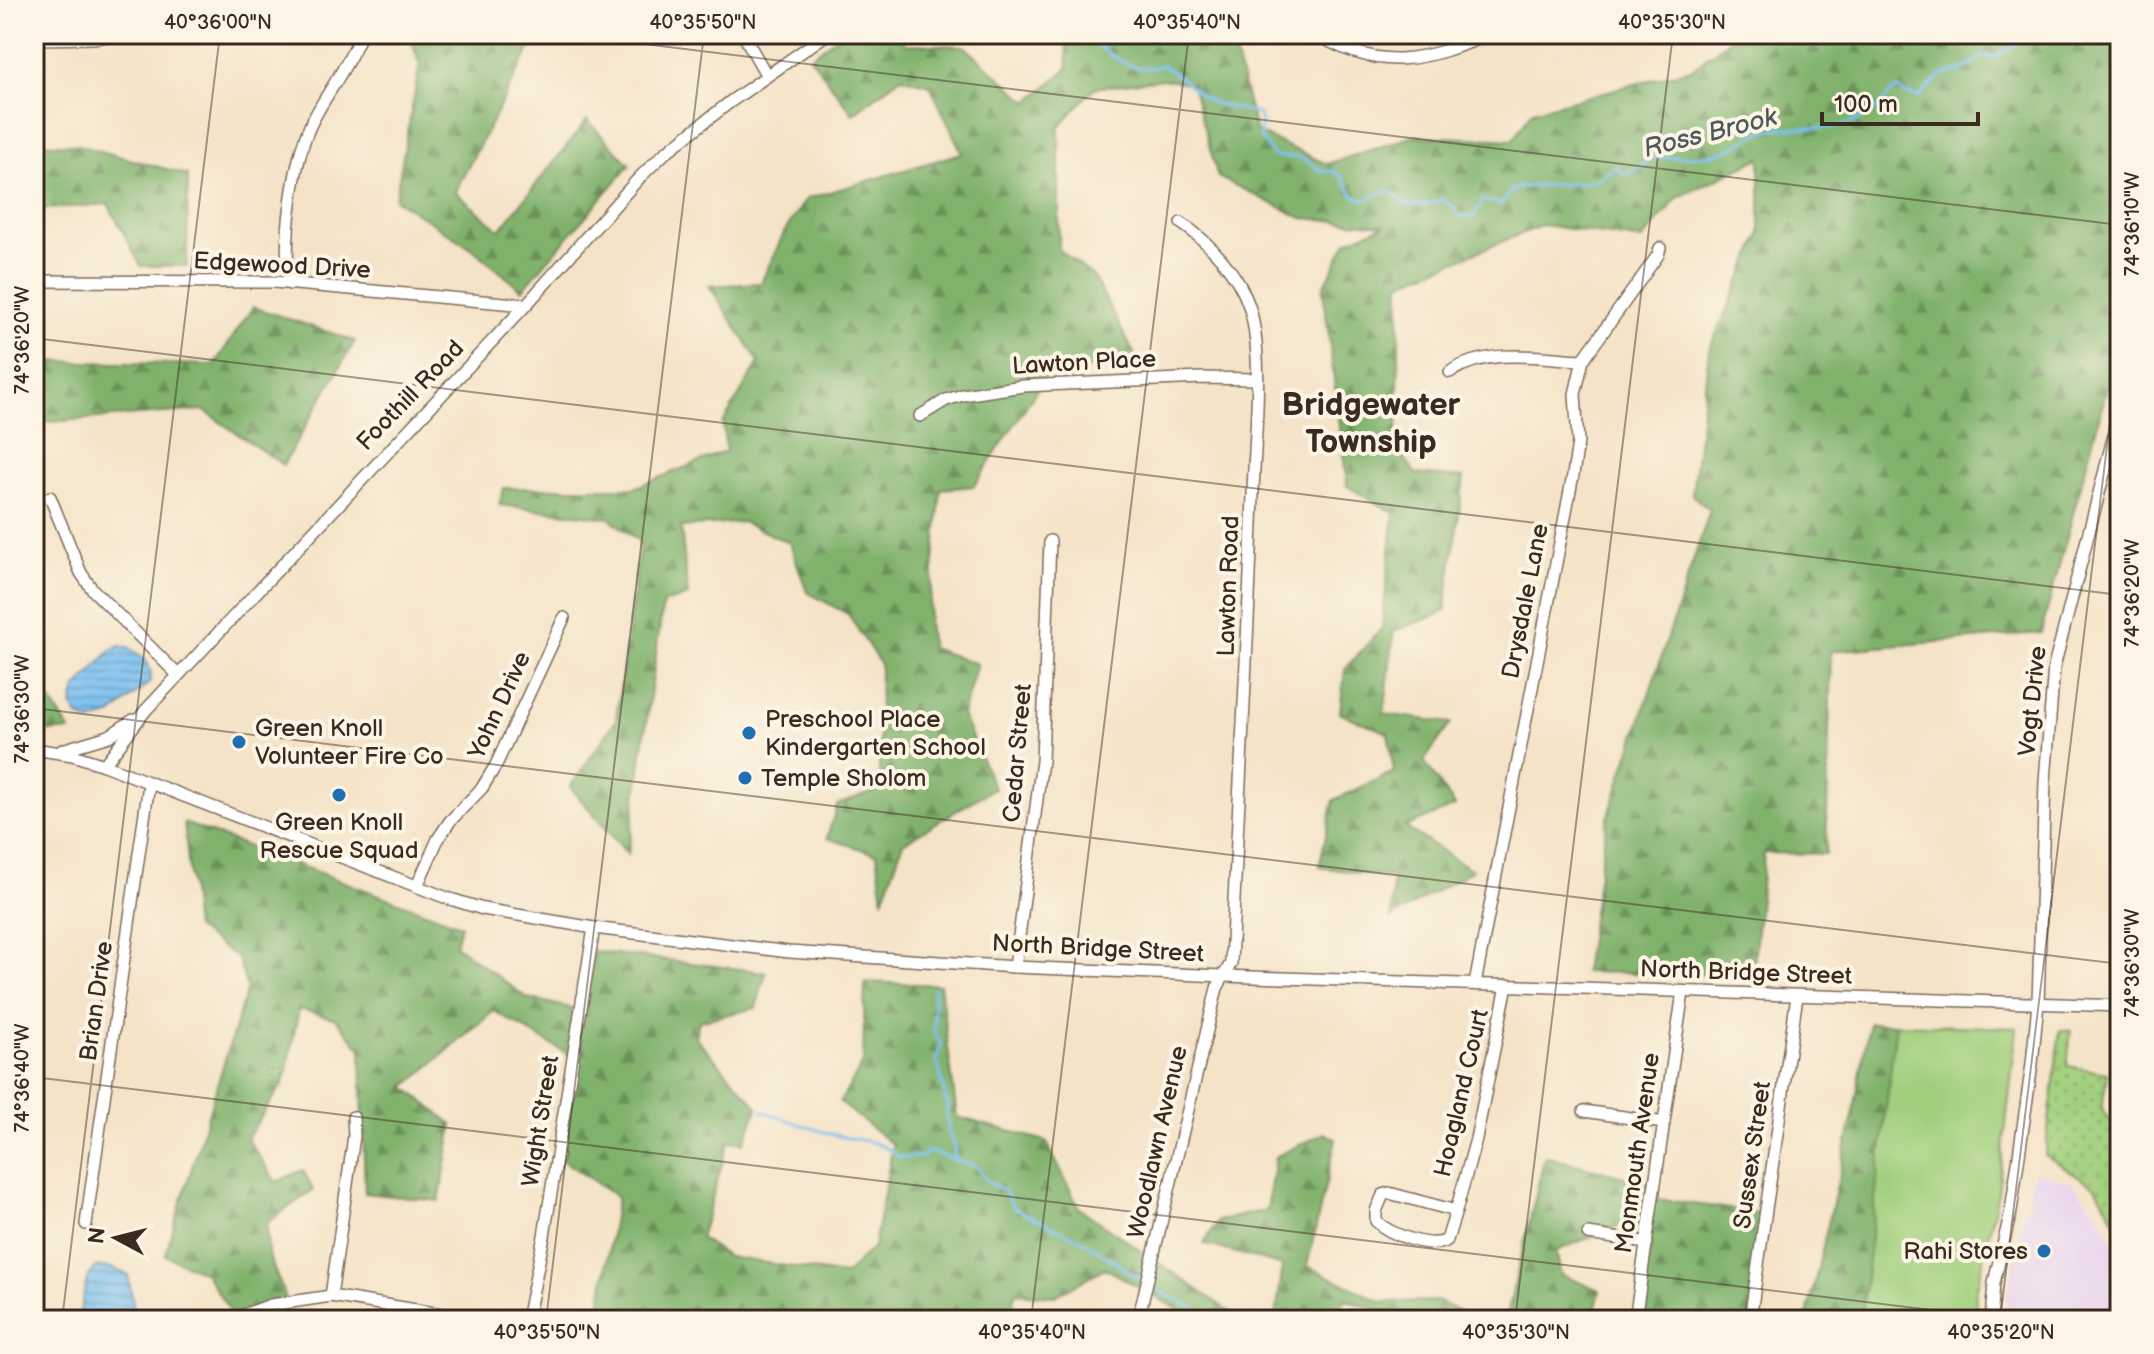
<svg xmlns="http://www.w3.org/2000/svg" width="2154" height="1354" font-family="'Balsamiq Sans',sans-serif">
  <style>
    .built { fill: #e7d2ef }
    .grass { fill: url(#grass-dots); stroke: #6e7c4e; stroke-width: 2 }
    .forest { fill: url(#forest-firs); stroke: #5e6e45; stroke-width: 2 }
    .park { fill: #a1cf7d; stroke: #6e7c4e; stroke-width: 2 }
    .water { fill: url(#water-rules); stroke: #5a7487; stroke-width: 2 }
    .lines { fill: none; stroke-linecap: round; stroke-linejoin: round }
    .stream { stroke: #79bff0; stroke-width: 3 }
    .minor-casing { stroke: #7c6b59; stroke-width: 14 }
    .minor { stroke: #fff; stroke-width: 11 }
    .ticks { fill: none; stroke: #3b2a1e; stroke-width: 2; stroke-opacity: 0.45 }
    .poi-dot { fill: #1f6fb2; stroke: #fcf5e5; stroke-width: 3 }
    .labels { text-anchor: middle; stroke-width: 8; stroke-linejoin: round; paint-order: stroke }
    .street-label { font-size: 24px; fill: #3b2a1e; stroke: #fcf5e5 }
    .poi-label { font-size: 24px; fill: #3b2a1e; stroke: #fcf5e5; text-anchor: start }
    .water-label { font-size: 26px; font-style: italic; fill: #4e575d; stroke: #fcf5e5 }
    .district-label { font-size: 32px; font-weight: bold; fill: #3b2a1e; stroke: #fcf5e5 }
    .neatline { fill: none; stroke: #3b2a1e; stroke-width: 3 }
    .ticks-label { font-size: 20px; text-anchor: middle; fill: #3b2a1e }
  </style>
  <defs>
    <pattern id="grass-dots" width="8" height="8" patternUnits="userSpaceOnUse" patternTransform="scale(2)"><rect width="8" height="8" fill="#a1cf7d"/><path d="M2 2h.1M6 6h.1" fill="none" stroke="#84a866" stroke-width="1.8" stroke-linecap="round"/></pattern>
    <pattern id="forest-firs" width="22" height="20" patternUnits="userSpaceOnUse" patternTransform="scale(2)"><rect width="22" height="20" fill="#80b26c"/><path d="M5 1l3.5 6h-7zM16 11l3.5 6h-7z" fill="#6a9158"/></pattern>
    <pattern id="water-rules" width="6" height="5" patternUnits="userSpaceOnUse" patternTransform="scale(2)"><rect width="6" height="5" fill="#79bff0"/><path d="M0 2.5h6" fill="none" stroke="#649bc2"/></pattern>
  </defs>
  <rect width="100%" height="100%" fill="#fcf5e5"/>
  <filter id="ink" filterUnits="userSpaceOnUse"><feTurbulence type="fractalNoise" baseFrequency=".0125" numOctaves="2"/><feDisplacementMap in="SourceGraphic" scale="16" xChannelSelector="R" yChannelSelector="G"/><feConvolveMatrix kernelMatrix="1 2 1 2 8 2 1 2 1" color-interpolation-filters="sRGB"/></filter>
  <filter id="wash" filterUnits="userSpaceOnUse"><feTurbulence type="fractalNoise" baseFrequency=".006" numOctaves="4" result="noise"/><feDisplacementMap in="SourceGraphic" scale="32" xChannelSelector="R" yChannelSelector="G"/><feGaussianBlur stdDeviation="1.8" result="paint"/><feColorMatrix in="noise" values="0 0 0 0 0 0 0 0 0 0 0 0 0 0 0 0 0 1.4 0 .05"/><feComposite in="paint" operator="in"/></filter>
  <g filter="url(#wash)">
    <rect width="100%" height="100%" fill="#f4e3c7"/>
    <path class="built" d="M 2034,1171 L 2072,1183 L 2097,1212 L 2120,1255 L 2120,1320 L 2007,1320 L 2006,1300 Z"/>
    <path class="grass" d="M 2060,1030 L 2071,1031 L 2067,1066 L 2107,1073 L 2102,1109 L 2108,1119 L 2120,1121 L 2120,1230 L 2096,1187 L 2045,1155 Z"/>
    <g class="forest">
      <path d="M 34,34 L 42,34 L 45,68 L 34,69 Z"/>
      <path d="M 409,34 L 608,34 L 605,41 L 530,48 L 455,192 L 500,230 L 587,120 L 630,165 L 522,290 L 474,250 L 395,199 L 420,65 Z"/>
      <path d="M 841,34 L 899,34 L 905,44 L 964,46 L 1028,102 L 1068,68 L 1065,34 L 1230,34 L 1256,132 L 1327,164 L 1414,136 L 1513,140 L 1532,111 L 1692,69 L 1736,34 L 2120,34 L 2120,349 L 2116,355 L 2041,633 L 1831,651 L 1826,854 L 1764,853 L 1753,975 L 1584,972 L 1607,821 L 1710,510 L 1692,495 L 1709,350 L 1760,236 L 1760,158 L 1677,198 L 1642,240 L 1543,225 L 1400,283 L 1397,447 L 1416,474 L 1464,478 L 1445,612 L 1394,631 L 1384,714 L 1451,723 L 1424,761 L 1455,806 L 1405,827 L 1472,870 L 1391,918 L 1393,878 L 1319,867 L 1334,800 L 1394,772 L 1388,733 L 1340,713 L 1345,669 L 1382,628 L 1394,513 L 1347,486 L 1323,289 L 1347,241 L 1385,225 L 1302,218 L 1218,177 L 1192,84 L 1163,79 L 1094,88 L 1059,127 L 1059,250 L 1093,276 L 1141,366 L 1050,370 L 974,486 L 941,489 L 928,622 L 931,648 L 977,664 L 962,715 L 994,788 L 903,843 L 883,900 L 877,854 L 827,838 L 837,805 L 879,790 L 880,664 L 848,614 L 807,592 L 790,543 L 742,522 L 681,527 L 688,596 L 663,603 L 628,855 L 570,787 L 616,720 L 640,542 L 609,518 L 499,505 L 504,488 L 634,488 L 726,451 L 723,423 L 759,362 L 709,286 L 761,283 L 785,231 L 806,199 L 962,153 L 930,85 L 901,77 L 853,114 L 810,57 Z"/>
      <path d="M 34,143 L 78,145 L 188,175 L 187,266 L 141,266 L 108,204 L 34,210 Z"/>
      <path d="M 253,307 L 355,341 L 283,465 L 203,410 L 34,423 L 34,361 L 214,365 Z"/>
      <path d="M 34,674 L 70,731 L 34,731 Z"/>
      <path d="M 184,823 L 461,925 L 455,945 L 527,998 L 584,1011 L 593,951 L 766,972 L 756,1008 L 699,1021 L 695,1037 L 758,1107 L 744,1143 L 729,1141 L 700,1238 L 728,1257 L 845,1275 L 874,1246 L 893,1145 L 840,1102 L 863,1063 L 865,982 L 940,985 L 957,1117 L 1046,1141 L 1079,1208 L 1242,1320 L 1197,1320 L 1105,1268 L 1055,1296 L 1015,1293 L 1010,1320 L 598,1320 L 617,1197 L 558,1157 L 576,1059 L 494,1011 L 405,1087 L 453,1125 L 439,1201 L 365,1193 L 361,1049 L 336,1019 L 299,1009 L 285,1080 L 247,1138 L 276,1182 L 303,1170 L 313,1190 L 267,1223 L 268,1254 L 285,1296 L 289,1320 L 230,1320 L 230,1311 L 205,1273 L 165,1255 L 247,988 L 238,959 L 195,928 Z"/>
      <path d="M 1869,1023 L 1896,1024 L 1861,1320 L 1806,1320 L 1853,1116 Z"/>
      <path d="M 1324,1133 L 1336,1139 L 1307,1266 L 1382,1302 L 1437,1301 L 1479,1320 L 1405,1320 L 1345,1299 L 1335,1320 L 1275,1320 L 1283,1266 L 1204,1244 L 1218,1221 L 1267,1210 L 1275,1157 Z"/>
      <path d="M 1545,1156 L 1658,1186 L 1657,1199 L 1767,1214 L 1751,1320 L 1638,1320 L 1652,1225 L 1627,1222 L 1556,1251 L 1561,1275 L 1600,1290 L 1593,1320 L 1506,1320 Z"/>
      <path d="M 543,1308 L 583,1320 L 540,1320 Z"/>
    </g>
    <path class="park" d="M 1896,1024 L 2017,1028 L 1998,1193 L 1976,1292 L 1975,1320 L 1861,1320 Z"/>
    <g class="water">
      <path d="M 121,646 C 137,650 155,664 150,682 L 111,715 L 90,722 L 79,717 L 72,707 L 75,690 L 112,649 Z"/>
      <path d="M 96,1267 L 112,1268 L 128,1275 L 136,1320 L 78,1320 L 87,1279 Z"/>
    </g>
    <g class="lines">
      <g class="stream">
        <path d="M 1089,34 C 1102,54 1138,76 1161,65 C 1182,74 1193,94 1214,103 C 1227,108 1244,109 1258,113 L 1261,121 L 1260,137 L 1273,156 L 1299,157 L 1323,172 L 1333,171 L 1342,177 L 1354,196 L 1365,200 L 1384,191 L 1393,192 L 1404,204 L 1423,206 L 1442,200 L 1452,206 L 1459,215 L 1474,217 L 1482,200 L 1502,204 L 1512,190 L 1520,187 L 1583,183 L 1599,179 L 1617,166 L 1624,174 C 1636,174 1643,161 1656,158 C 1679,154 1701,160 1724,151 C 1740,146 1752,134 1769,130 C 1798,124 1828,134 1855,121 C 1862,118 1871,114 1877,109 C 1885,102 1887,93 1899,89 L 1906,94 L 1919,97 L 1941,75 L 1962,70 L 1985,55 L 1996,57 L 2032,34"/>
        <path d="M 934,988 L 934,1030 L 941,1045 L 937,1059 L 947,1104 L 948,1132 L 955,1146 L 953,1159"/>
        <path d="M 762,1111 C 786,1119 811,1129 835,1135 C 862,1142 877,1138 900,1158 L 924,1156 L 927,1151 L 978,1167 L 987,1181 L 1004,1191 L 1014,1208 L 1087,1243 L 1139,1279"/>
        <path d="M 1153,1288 L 1217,1320"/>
      </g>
    </g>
  </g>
  <g filter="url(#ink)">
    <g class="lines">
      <defs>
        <g id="minor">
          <path d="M 743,34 L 767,76"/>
          <path d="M 1316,34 C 1381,73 1424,61 1491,34"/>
          <path d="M 34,39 L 94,38 L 119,34"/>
          <path d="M 34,281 L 274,282 L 526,305"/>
          <path d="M 290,284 C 282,245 294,155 313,120 C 328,91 349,65 361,34"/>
          <path d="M 1450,372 C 1488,347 1540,358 1583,360"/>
          <path d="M 920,416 L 946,400 L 963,395 L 1023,386 L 1202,378 L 1256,379"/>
          <path d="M 50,497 L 81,573 L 92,589 L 178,675"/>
          <path d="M 34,749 L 73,755 L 104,765 L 447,898 L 483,909 L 594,928 L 789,952 L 1015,967 L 1223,976 L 2120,1006"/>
          <path d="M 62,750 L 109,736 L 133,720"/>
          <path d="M 104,765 L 145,711 L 526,305 L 640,177 L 665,153 L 730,102 L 827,34"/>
          <path d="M 417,886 L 438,839 L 450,821 L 482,788 L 496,765 L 564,618"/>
          <path d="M 1015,967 L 1042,761 L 1050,541"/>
          <path d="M 1475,984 L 1573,475 L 1578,442 L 1575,394 L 1583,360 L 1658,255 L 1660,248"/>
          <path d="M 1584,1111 L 1664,1123"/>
          <path d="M 1389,1193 L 1456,1211 L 1447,1240 C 1431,1250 1389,1234 1376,1221 L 1376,1211 L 1383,1195 Z"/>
          <path d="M 1456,1211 L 1476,1139 L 1507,985"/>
          <path d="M 86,1224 L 149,784"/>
          <path d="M 1588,1234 L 1647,1243"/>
          <path d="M 331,1296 L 354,1136 L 353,1117"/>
          <path d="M 229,1320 L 271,1305 L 331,1296 L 477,1320"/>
          <path d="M 527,1320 L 544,1236 L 594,928"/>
          <path d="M 1138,1320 L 1217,988 L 1231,963 C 1238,807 1248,651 1253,495 C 1254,441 1265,356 1249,306 C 1239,274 1208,241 1181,223"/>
          <path d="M 1635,1320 L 1683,992"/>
          <path d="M 1750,1320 L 1797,996"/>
          <path d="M 1991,1320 L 1994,1283 L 2011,1211 L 2032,1064 L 2038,1003 L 2045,781 L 2054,667 L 2120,412"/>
        </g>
      </defs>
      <use href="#minor" class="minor-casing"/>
      <use href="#minor" class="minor"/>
    </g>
  </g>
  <path class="ticks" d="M 563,34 L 2120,225M 34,338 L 2120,595M 34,708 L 2120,964M 34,1077 L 2013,1320M 62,1320 L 220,34M 546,1320 L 704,34M 1031,1320 L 1189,34M 1515,1320 L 1673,34M 2000,1320 L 2120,340"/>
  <g class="poi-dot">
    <circle cx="749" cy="733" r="8"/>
    <circle cx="239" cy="742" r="8"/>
    <circle cx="745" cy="778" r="8"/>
    <circle cx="339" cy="795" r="8"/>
    <circle cx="2044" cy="1251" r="8"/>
  </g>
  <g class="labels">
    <g class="street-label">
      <text transform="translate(282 265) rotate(3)" y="8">Edgewood Drive</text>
      <text transform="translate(1084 362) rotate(-3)" y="8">Lawton Place</text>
      <text transform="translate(410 395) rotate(-46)" y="8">Foothill Road</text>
      <text transform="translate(1228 586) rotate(-88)" y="8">Lawton Road</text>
      <text transform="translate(1525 601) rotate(-79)" y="8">Drysdale Lane</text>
      <text transform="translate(2032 701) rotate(-84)" y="8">Vogt Drive</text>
      <text transform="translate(499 705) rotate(-65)" y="8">Yohn Drive</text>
      <text transform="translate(1017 753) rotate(-85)" y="8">Cedar Street</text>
      <text transform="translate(1098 948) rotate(3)" y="8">North Bridge Street</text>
      <text transform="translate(1746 972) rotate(2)" y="8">North Bridge Street</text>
      <text transform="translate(96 1001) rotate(-82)" y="8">Brian Drive</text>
      <text transform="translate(1461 1093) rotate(-77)" y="8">Hoagland Court</text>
      <text transform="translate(540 1121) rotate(-81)" y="8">Wight Street</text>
      <text transform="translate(1157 1142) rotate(-77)" y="8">Woodlawn Avenue</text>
      <text transform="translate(1637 1153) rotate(-82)" y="8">Monmouth Avenue</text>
      <text transform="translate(1752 1155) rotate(-82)" y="8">Sussex Street</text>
    </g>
    <g class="poi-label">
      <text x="765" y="727">Preschool Place<tspan x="765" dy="28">Kindergarten School</tspan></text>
      <text x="255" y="736">Green Knoll<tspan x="255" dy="28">Volunteer Fire Co</tspan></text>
      <text x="761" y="786">Temple Sholom</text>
      <text x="339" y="830" text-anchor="middle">Green Knoll<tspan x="339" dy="28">Rescue Squad</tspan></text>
      <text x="2028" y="1259" text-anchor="end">Rahi Stores</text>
    </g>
    <g class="water-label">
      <text transform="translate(1710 132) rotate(-14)" y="9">Ross Brook</text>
    </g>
    <g class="district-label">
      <text x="1371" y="415">Bridgewater<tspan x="1371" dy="37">Township</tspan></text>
    </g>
  </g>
  <rect width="2154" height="1354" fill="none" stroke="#fcf5e5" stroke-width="88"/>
  <g transform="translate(116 1238) rotate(277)" stroke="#fcf5e5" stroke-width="6" paint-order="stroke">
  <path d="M0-6L14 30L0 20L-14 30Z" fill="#3b2a1e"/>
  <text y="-12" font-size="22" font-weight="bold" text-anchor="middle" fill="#3b2a1e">N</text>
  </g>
  <path d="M1822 112v12h156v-12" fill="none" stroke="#3b2a1e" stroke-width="4"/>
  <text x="1834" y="112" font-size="24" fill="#3b2a1e" stroke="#fcf5e5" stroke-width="6" paint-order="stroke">100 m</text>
  <rect x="44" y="44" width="2066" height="1266" class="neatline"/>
  <g class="ticks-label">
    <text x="218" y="29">40°36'00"N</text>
    <text x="703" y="29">40°35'50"N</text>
    <text x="1187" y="29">40°35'40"N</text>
    <text x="1672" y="29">40°35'30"N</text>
    <text transform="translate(2132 224) rotate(-90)" y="7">74°36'10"W</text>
    <text transform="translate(22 340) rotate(-90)" y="7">74°36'20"W</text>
    <text transform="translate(2132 593) rotate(-90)" y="7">74°36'20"W</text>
    <text transform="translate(22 709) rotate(-90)" y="7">74°36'30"W</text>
    <text transform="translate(2132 963) rotate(-90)" y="7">74°36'30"W</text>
    <text transform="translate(22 1078) rotate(-90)" y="7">74°36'40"W</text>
    <text x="547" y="1339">40°35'50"N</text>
    <text x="1032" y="1339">40°35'40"N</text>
    <text x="1516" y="1339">40°35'30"N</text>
    <text x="2001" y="1339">40°35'20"N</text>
  </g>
</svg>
